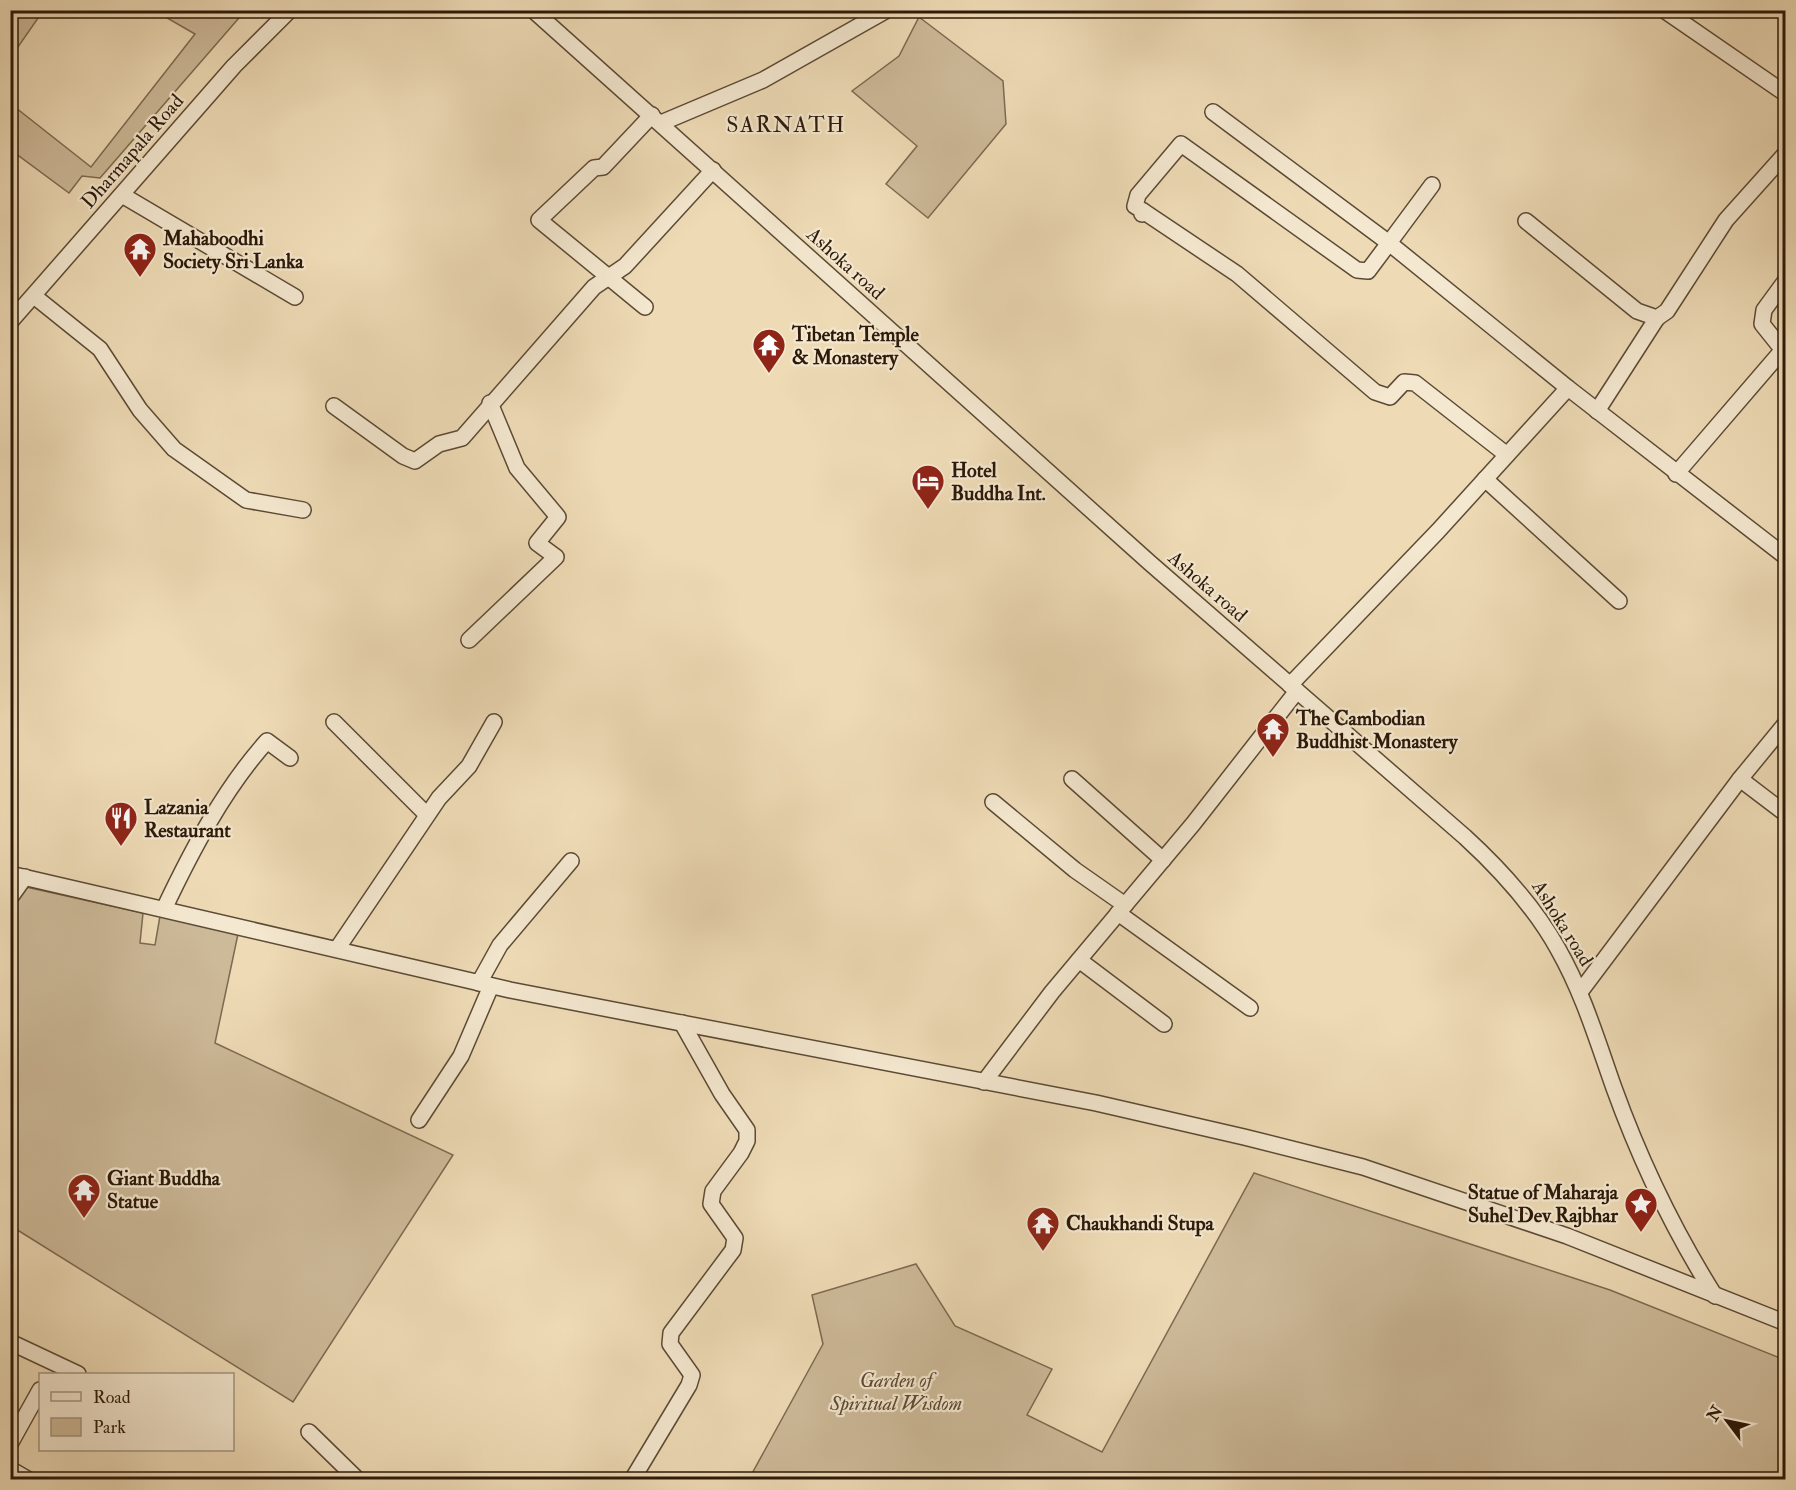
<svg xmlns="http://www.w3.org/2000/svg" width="1796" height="1490" font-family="'IM FELL Double Pica',serif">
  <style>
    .green { fill: #cdba99; stroke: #7c6a51; stroke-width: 1.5 }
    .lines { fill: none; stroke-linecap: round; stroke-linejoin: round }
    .minor-casing { stroke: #5c4a34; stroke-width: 18 }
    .minor { stroke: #f4e8d0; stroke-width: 15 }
    .labels { text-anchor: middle; stroke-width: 4.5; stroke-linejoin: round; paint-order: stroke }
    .street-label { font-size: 20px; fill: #2c1909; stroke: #f4e8d0 }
    .poi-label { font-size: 20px; font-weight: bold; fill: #2c1909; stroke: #f4e8d0; text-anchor: start }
    .park-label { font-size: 20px; font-style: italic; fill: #5c4934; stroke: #f4e8d0 }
    .quarter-label { font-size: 22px; letter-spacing: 1.5px; fill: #2c1909; stroke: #f4e8d0 }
  </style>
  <rect width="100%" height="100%" fill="#eedbb6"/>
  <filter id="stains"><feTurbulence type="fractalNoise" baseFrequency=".00333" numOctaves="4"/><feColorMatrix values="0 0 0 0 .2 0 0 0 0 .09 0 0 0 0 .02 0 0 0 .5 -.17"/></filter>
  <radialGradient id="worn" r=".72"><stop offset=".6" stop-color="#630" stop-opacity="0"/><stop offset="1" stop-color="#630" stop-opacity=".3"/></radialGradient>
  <g class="green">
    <path d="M 11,10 L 43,11 L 11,57 L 10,11 Z"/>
    <path d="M 155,11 L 245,11 L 100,178 L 82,176 L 69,193 L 11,150 L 11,104 L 91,167 L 195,34 Z"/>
    <path d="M 919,17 L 1003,81 L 1006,124 L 928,218 L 886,184 L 917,146 L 852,91 L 899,56 Z"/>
    <path d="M 17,885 L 143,913 L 140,943 L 155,945 L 160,916 L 238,934 L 215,1043 L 453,1155 L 293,1402 L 11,1226 L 10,907 Z"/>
    <path d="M 1254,1173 L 1610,1290 L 1785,1360 L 1785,1479 L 749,1479 L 823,1344 L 812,1295 L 916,1264 L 955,1326 L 1052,1369 L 1027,1415 L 1102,1452 Z"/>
  </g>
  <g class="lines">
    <defs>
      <g id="minor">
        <path d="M 533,10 L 1150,563 L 1465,837 C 1501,870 1534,906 1558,949 C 1583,993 1597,1040 1614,1088 C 1640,1160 1674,1231 1715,1296"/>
        <path d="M 1664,10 L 1786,94"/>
        <path d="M 1213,112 L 1389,243 L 1432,185"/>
        <path d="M 661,123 L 763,80 L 887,10"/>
        <path d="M 122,195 L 295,297"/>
        <path d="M 1143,211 L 1237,274 L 1375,392 L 1390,397 L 1404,382 L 1415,383 L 1507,455"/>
        <path d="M 1142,214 L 1143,211 L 1135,206 L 1138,195 L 1181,144 L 1357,270 L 1368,271 L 1389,243 L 1568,388"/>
        <path d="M 1526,221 L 1637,311 L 1657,318 L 1667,311 L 1726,220 L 1786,153"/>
        <path d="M 34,296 L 100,349 L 140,410 L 174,449 L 246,500 L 303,510"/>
        <path d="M 645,307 L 539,220 L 594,168 L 603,167 L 652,115"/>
        <path d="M 10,322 L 234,66 L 290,10"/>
        <path d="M 1782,349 L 1762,324 L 1764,310 L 1786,280"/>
        <path d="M 334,406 L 403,456 L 415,461 L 439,444 L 462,438 L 594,287 L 625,266 L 713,170"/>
        <path d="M 1597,411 L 1657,318"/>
        <path d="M 1676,474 L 1786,346"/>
        <path d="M 1485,479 L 1619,601"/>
        <path d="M 469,640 L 556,557 L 537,543 L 558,517 L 517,468 L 490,403"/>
        <path d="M 1290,685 L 1438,531 L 1568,388 L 1786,557"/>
        <path d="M 334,722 L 427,815"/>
        <path d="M 1072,779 L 1163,860"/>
        <path d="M 1740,779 L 1786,814"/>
        <path d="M 993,802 L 1075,870 L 1125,905"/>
        <path d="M 10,874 L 510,990 L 1096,1103 L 1244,1137 L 1363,1167 L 1567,1236 L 1786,1323"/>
        <path d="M 10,898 L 25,877"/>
        <path d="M 164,909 C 192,850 224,789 267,741 L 290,758"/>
        <path d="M 1118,913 L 1250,1008"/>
        <path d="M 337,949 L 439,798 L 469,766 L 494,722"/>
        <path d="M 1079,960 L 1164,1024"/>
        <path d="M 479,983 L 500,945 L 571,861"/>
        <path d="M 1580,992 L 1740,779 L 1786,723"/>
        <path d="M 984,1082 L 1052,992 L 1193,824 L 1297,691"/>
        <path d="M 419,1120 L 461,1056 L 491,986"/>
        <path d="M 10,1342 L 78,1374"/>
        <path d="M 309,1432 L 358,1480"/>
        <path d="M 10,1444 L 40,1390"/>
        <path d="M 10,1469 L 29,1480"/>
        <path d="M 632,1480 L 689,1385 L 692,1375 L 670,1344 L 671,1333 L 733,1250 L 735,1238 L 711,1204 L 713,1191 L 741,1153 L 747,1141 L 747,1130 L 722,1094 L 682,1023"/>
      </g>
    </defs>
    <use href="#minor" class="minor-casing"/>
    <use href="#minor" class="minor"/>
  </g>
  <defs>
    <symbol id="temple-pin" viewBox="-11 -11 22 30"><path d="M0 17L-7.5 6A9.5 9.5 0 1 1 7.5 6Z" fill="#8f2418" stroke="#f4e8d0"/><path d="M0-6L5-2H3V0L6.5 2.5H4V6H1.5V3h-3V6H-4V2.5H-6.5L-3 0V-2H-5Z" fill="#fff"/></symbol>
    <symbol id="hotel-pin" viewBox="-11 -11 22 30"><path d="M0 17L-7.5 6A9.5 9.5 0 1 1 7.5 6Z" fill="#8f2418" stroke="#f4e8d0"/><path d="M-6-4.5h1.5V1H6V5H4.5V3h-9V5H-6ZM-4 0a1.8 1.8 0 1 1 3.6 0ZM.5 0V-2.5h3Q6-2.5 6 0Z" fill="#fff"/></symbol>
    <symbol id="restaurant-pin" viewBox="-11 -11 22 30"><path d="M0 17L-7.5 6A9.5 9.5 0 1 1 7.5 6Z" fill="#8f2418" stroke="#f4e8d0"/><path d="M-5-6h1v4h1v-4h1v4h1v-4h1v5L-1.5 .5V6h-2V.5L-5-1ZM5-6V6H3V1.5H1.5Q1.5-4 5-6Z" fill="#fff"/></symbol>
    <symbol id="sight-pin" viewBox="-11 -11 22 30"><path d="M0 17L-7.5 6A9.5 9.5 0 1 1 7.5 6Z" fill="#8f2418" stroke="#f4e8d0"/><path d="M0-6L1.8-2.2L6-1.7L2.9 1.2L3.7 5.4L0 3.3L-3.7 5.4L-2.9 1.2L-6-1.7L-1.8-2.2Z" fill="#fff"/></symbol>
  </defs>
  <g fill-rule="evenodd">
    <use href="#temple-pin" x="121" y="230" width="38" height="52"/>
    <use href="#temple-pin" x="750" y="326" width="38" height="52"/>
    <use href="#hotel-pin" x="909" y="462" width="38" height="52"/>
    <use href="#temple-pin" x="1254" y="710" width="38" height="52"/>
    <use href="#restaurant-pin" x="102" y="799" width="38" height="52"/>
    <use href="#temple-pin" x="65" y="1171" width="38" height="52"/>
    <use href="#sight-pin" x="1622" y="1185" width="38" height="52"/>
    <use href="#temple-pin" x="1024" y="1204" width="38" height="52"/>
  </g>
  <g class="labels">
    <g class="street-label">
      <text transform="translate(132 151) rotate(-49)" y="7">Dharmapala Road</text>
      <text transform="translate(846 263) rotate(42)" y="7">Ashoka road</text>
      <text transform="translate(1208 586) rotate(41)" y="7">Ashoka road</text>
      <text transform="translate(1563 923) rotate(58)" y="7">Ashoka road</text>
    </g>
    <g class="poi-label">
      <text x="163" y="245">Mahaboodhi<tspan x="163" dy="23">Society Sri Lanka</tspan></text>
      <text x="792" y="341">Tibetan Temple<tspan x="792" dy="23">&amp; Monastery</tspan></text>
      <text x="951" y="477">Hotel<tspan x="951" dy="23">Buddha Int.</tspan></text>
      <text x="1296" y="725">The Cambodian<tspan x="1296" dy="23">Buddhist Monastery</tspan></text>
      <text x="144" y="814">Lazania<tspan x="144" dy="23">Restaurant</tspan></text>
      <text x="107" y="1185">Giant Buddha<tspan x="107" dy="23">Statue</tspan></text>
      <text x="1618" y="1199" text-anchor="end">Statue of Maharaja<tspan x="1618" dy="23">Suhel Dev Rajbhar</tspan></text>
      <text x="1066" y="1230">Chaukhandi Stupa</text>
    </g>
    <g class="park-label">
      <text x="896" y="1387">Garden of<tspan x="896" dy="23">Spiritual Wisdom</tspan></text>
    </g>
    <g class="quarter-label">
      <text x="786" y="132">SARNATH</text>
    </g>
  </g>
  <rect width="1796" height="1490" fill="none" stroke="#eedbb6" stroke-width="36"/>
  <rect x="12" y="12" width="1772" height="1466" fill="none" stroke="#2c1909" stroke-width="3"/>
  <rect x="18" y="18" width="1760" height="1454" fill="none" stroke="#2c1909" stroke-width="1.5"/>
  <rect x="39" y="1373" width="195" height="78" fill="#f4e8d0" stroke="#a49580" stroke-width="1.5"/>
  <rect x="51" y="1392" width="30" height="9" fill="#f4e8d0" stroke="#a49580" stroke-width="1.5"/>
  <text x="93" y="1403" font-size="18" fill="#2c1909">Road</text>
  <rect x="51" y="1418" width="30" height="18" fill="#cdba99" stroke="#a49580" stroke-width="1.5"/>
  <text x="93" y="1433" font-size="18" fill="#2c1909">Park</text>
  <g transform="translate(1727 1421) rotate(302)" stroke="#f4e8d0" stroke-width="4.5" paint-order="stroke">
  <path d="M0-4.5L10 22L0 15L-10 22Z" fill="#2c1909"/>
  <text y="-9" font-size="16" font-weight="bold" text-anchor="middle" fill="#2c1909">N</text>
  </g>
  <rect width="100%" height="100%" filter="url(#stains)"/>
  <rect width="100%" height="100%" fill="url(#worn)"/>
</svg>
